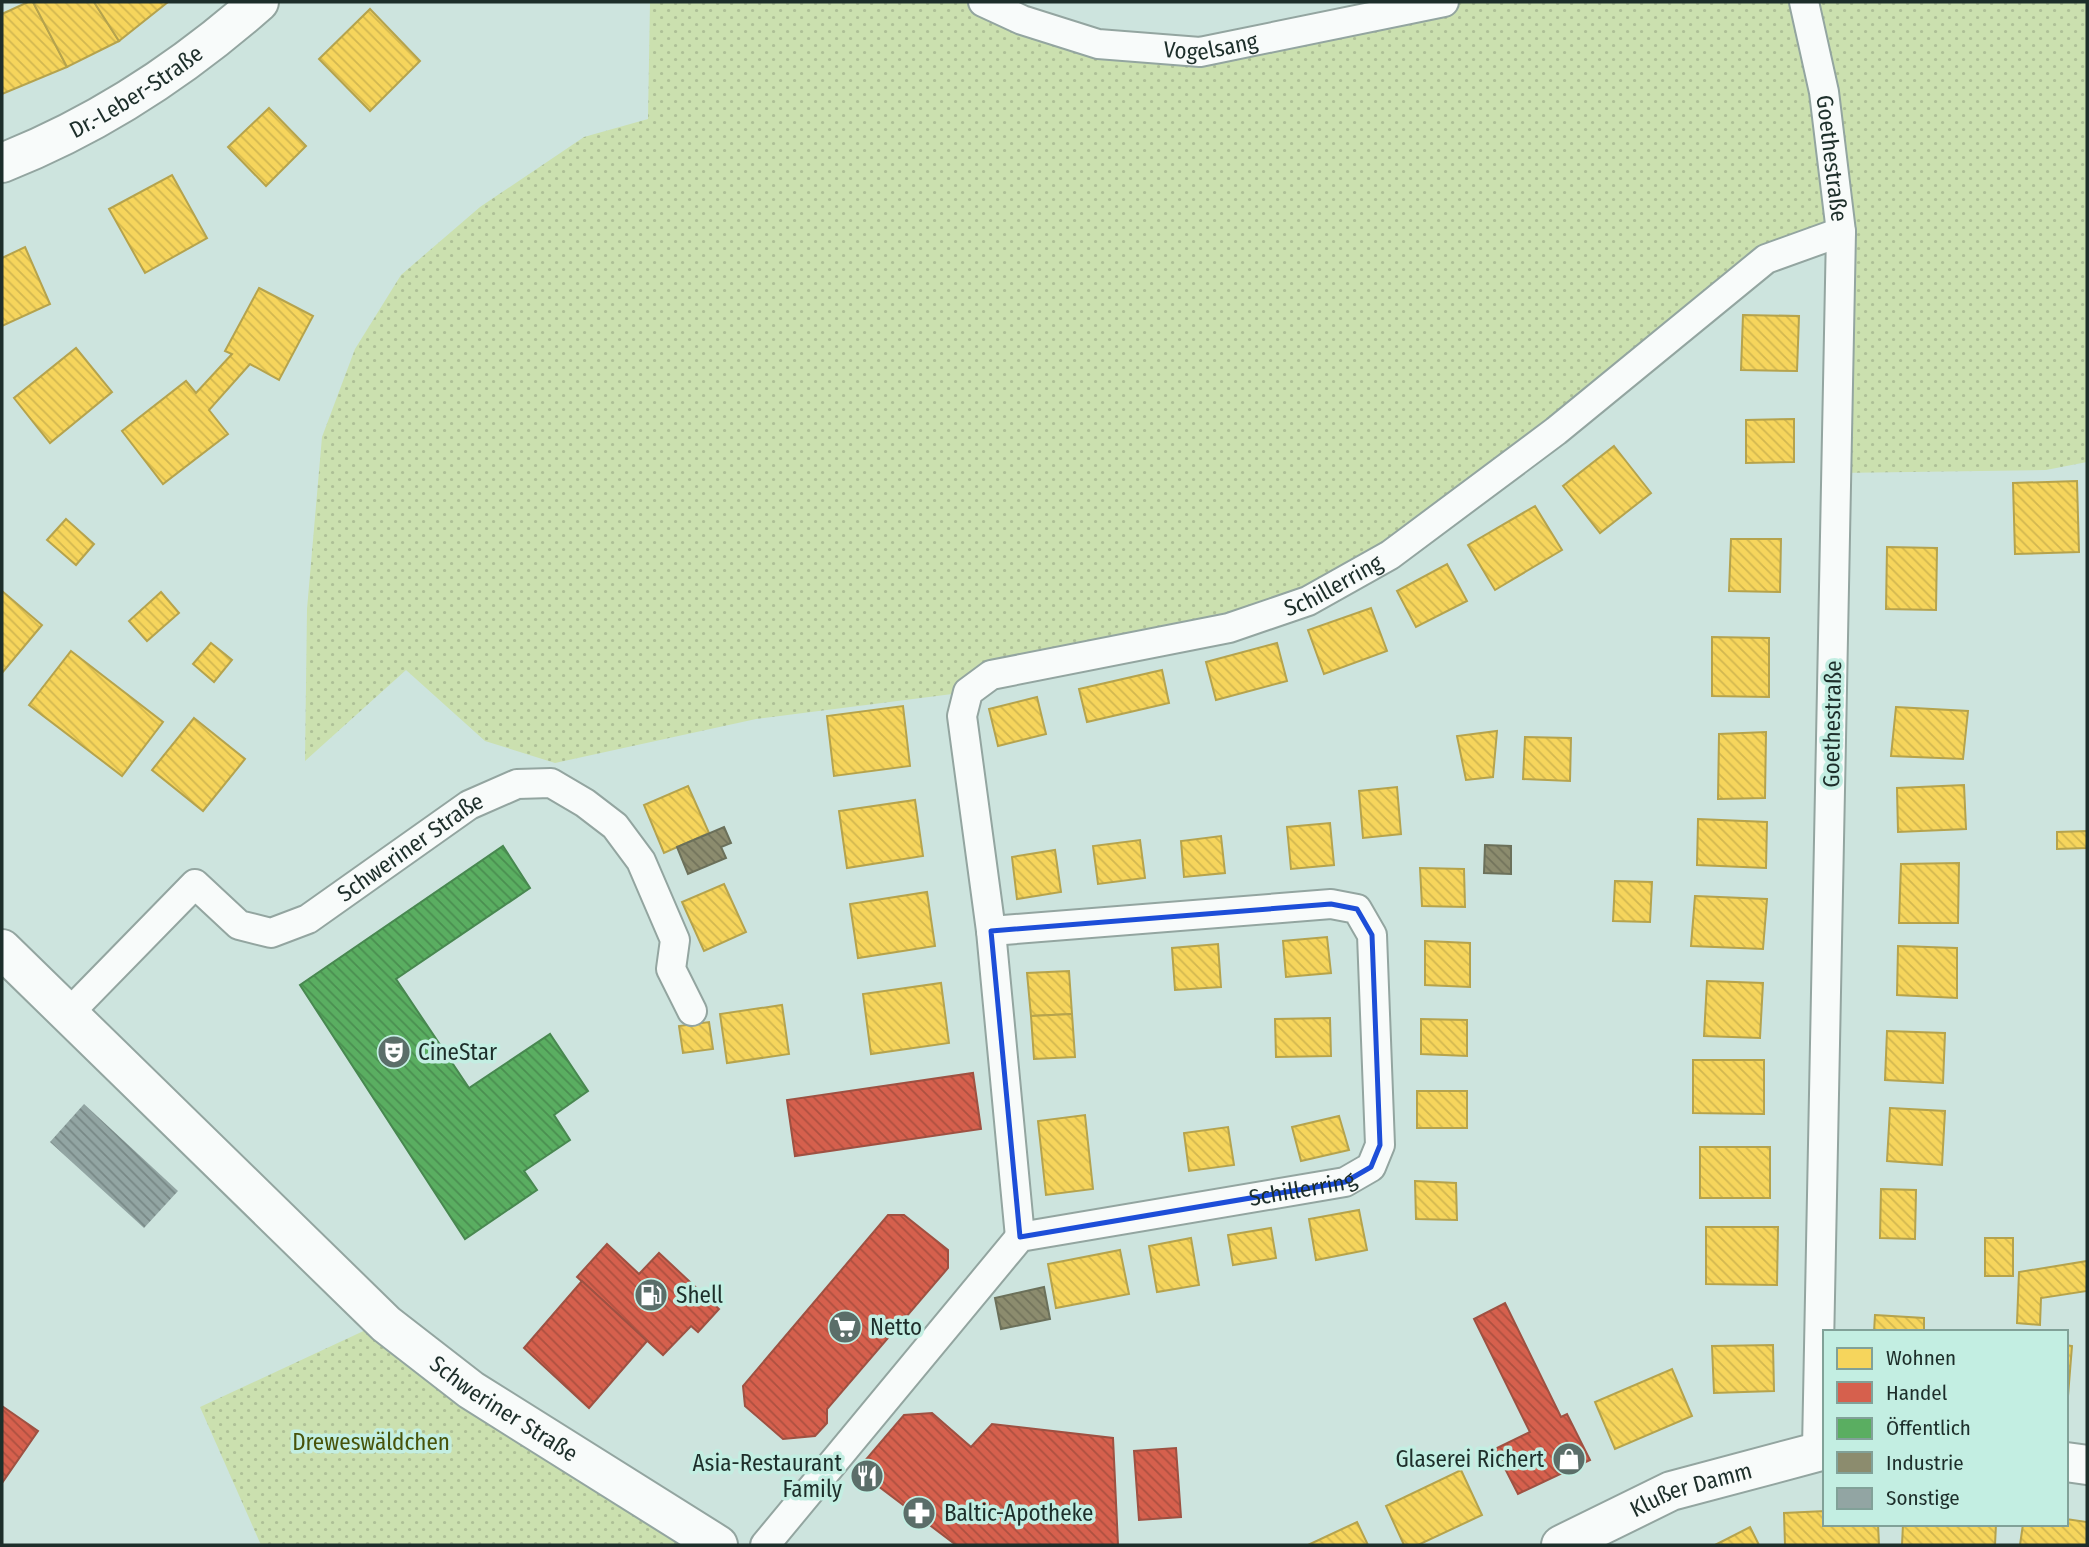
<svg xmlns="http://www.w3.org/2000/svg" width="2089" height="1547" font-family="'Fira Sans Condensed',sans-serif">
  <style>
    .park { fill: url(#park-dots) }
    .homes { fill: url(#homes-back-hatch); stroke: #b5a34d; stroke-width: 2 }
    .shops { fill: url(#shops-back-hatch); stroke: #9e5142; stroke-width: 2 }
    .public { fill: url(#public-back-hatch); stroke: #488850; stroke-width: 2 }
    .industry { fill: url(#industry-back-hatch); stroke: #6b705a; stroke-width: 2 }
    .building { fill: url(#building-back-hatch) }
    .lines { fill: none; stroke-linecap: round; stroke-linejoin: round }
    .minor-casing { stroke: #93a5a0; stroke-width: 32 }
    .secondary-casing { stroke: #93a5a0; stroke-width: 42 }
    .minor { stroke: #f8fbfa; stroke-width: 28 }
    .secondary { stroke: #f8fbfa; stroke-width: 38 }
    .marked { fill: none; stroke: #1d4ed8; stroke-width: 5; stroke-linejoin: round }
    .labels { text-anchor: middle; stroke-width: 7; stroke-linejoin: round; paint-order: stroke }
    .street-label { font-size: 23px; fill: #1d2e2a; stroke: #c3eee2 }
    .poi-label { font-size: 23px; fill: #1d2e2a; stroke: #c3eee2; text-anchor: start }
    .park-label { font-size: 23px; fill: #47530a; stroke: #c3eee2 }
  </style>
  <defs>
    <pattern id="park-dots" width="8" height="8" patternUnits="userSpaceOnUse" patternTransform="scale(1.75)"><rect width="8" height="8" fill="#cbe0af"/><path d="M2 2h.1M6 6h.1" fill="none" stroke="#aec097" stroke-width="1.8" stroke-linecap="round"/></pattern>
    <pattern id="homes-back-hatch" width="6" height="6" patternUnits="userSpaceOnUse" patternTransform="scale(1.75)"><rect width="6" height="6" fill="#f6d55c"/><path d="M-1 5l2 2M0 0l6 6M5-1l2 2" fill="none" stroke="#d2b750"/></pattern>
    <pattern id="shops-back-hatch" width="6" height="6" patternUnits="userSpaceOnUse" patternTransform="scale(1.75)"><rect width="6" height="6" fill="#d6604d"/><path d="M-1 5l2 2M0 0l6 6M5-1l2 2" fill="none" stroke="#ad5040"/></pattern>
    <pattern id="public-back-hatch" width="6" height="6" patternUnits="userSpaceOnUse" patternTransform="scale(1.75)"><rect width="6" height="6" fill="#5aae61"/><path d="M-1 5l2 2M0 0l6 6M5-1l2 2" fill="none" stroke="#4a8e50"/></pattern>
    <pattern id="industry-back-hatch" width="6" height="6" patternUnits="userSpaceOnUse" patternTransform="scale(1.75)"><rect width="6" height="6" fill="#8c8c6e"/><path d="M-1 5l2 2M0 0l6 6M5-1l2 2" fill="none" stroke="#72735b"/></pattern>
    <pattern id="building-back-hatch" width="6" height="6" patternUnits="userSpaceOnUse" patternTransform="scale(1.75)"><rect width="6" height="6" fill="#92a5a3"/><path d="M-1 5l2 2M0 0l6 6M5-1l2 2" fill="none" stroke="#778785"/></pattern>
  </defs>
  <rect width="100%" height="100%" fill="#cde4de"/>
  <g class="park">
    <path d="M 650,2 L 983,2 L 1022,20 L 1200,52 L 1444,2 L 2087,2 L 2087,462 L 2046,470 L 1837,473 L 1841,232 L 1766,259 L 1308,601 L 968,692 L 756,719 L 555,763 L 485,741 L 406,670 L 305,761 L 307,609 L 322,437 L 355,349 L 401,275 L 480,207 L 584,137 L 648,119 Z"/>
    <path d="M 385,1321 L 718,1545 L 261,1545 L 200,1407 Z"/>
  </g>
  <g class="homes">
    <path d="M 28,2 L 33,2 L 67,67 L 2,94 L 2,14 Z"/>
    <path d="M 33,2 L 94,2 L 119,41 L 67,67 Z"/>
    <path d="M 94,2 L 168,2 L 119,41 Z"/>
    <path d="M 370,9 L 420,61 L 370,111 L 319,59 Z"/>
    <path d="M 269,108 L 306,146 L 266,186 L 228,147 Z"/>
    <path d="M 172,175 L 207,238 L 145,273 L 109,209 Z"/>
    <path d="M 25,247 L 50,304 L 2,326 L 2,258 Z"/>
    <path d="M 259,288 L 313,316 L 279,380 L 250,364 L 209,410 L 228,434 L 163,484 L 122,431 L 186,381 L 196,393 L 232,354 L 225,351 Z"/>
    <path d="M 1743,315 L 1799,316 L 1797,371 L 1741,370 Z"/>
    <path d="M 76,348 L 112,392 L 50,443 L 14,398 Z"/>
    <path d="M 1794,419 L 1794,462 L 1746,463 L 1746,420 Z"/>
    <path d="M 1614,446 L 1651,493 L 1600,533 L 1563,486 Z"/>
    <path d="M 2077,481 L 2079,552 L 2015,554 L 2013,483 Z"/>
    <path d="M 1535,506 L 1562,550 L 1495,590 L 1468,545 Z"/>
    <path d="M 66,519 L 94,544 L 76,565 L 47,540 Z"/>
    <path d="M 1731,539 L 1781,539 L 1780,592 L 1729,591 Z"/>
    <path d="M 1887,547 L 1937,548 L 1936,610 L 1886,609 Z"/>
    <path d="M 1447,564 L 1467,601 L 1416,627 L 1397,591 Z"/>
    <path d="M 2,591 L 42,625 L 2,673 Z"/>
    <path d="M 161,592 L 179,613 L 147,641 L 129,621 Z"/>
    <path d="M 1371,608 L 1387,651 L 1324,674 L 1308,630 Z"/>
    <path d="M 1712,637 L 1769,638 L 1769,697 L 1712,696 Z"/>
    <path d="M 211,643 L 232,660 L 214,682 L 193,664 Z"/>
    <path d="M 1277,643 L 1287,681 L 1216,700 L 1206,662 Z"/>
    <path d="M 71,651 L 163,722 L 122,776 L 29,705 Z"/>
    <path d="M 1162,670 L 1169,703 L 1087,722 L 1079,689 Z"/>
    <path d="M 1037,697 L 1046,734 L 998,746 L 989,709 Z"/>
    <path d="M 903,706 L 910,766 L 834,776 L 827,716 Z"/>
    <path d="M 1896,707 L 1968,711 L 1963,759 L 1891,756 Z"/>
    <path d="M 194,718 L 245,759 L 203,811 L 152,770 Z"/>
    <path d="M 1497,731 L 1493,777 L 1466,780 L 1457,736 Z"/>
    <path d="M 1766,732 L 1765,798 L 1718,799 L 1719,734 Z"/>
    <path d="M 1525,737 L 1571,738 L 1570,781 L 1523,779 Z"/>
    <path d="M 1964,785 L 1966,829 L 1898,832 L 1897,788 Z"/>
    <path d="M 688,786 L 709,833 L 664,853 L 644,805 Z"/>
    <path d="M 1397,787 L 1401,834 L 1363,838 L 1359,791 Z"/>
    <path d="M 915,800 L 923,856 L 847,868 L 839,811 Z"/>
    <path d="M 1698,819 L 1767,822 L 1766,868 L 1697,865 Z"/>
    <path d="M 1330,823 L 1334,865 L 1291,869 L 1287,827 Z"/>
    <path d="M 2087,831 L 2087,848 L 2057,849 L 2057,832 Z"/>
    <path d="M 1221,836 L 1225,873 L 1184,877 L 1181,841 Z"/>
    <path d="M 1140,840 L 1145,878 L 1098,884 L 1093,846 Z"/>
    <path d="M 1055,850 L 1061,892 L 1017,899 L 1012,857 Z"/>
    <path d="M 1959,863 L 1958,923 L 1899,923 L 1901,864 Z"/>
    <path d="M 1420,868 L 1464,869 L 1465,907 L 1422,906 Z"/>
    <path d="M 1615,881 L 1652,882 L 1650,922 L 1613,921 Z"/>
    <path d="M 724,884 L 746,932 L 704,951 L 682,902 Z"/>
    <path d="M 927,892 L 935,946 L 858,958 L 850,904 Z"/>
    <path d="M 1695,896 L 1767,899 L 1763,949 L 1691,946 Z"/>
    <path d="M 1327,937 L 1331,973 L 1286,977 L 1283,941 Z"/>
    <path d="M 1425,941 L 1470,943 L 1470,987 L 1425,985 Z"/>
    <path d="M 1218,944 L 1221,987 L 1175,990 L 1172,948 Z"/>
    <path d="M 1898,946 L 1957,948 L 1957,998 L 1897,995 Z"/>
    <path d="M 1069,971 L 1072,1014 L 1031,1016 L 1027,973 Z"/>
    <path d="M 1707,981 L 1763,983 L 1760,1038 L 1704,1036 Z"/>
    <path d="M 941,983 L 949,1043 L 871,1054 L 863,994 Z"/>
    <path d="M 782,1005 L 789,1054 L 727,1063 L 720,1014 Z"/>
    <path d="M 1072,1014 L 1075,1057 L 1034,1059 L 1031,1016 Z"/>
    <path d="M 1330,1018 L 1331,1056 L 1276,1057 L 1275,1019 Z"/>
    <path d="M 1421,1019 L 1467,1020 L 1467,1056 L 1421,1054 Z"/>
    <path d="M 709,1022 L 713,1049 L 683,1053 L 679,1026 Z"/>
    <path d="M 1887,1031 L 1945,1033 L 1943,1083 L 1885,1080 Z"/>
    <path d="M 1693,1060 L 1764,1060 L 1764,1114 L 1693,1113 Z"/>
    <rect x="1417" y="1091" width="50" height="37"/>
    <path d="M 1890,1108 L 1945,1111 L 1942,1165 L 1887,1161 Z"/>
    <path d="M 1085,1115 L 1093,1189 L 1046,1195 L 1038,1121 Z"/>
    <path d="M 1339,1116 L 1349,1150 L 1301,1161 L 1292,1127 Z"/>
    <path d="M 1228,1127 L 1234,1165 L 1189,1171 L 1184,1133 Z"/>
    <rect x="1700" y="1147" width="70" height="51"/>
    <path d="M 1415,1181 L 1456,1183 L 1457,1220 L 1416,1219 Z"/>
    <path d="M 1881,1189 L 1916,1190 L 1915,1239 L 1880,1238 Z"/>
    <path d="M 1359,1210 L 1367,1250 L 1316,1260 L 1309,1219 Z"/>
    <path d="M 1706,1227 L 1778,1227 L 1777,1285 L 1706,1284 Z"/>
    <path d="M 1271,1228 L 1276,1258 L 1233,1265 L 1228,1235 Z"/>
    <path d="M 1191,1238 L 1199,1285 L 1157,1292 L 1149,1246 Z"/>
    <rect x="1985" y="1238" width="28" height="38"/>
    <path d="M 1120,1250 L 1129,1294 L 1056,1308 L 1048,1264 Z"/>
    <path d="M 2087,1261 L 2087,1291 L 2041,1298 L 2040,1325 L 2017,1323 L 2019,1272 Z"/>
    <path d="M 1875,1315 L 1924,1318 L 1924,1332 L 1874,1332 Z"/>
    <path d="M 1773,1345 L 1774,1391 L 1714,1393 L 1712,1346 Z"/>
    <path d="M 2066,1345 L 2072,1346 L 2068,1396 L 2066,1396 Z"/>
    <path d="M 1672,1369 L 1692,1416 L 1615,1449 L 1595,1402 Z"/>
    <path d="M 1461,1470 L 1482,1515 L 1418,1545 L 1404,1545 L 1386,1506 Z"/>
    <path d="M 1825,1511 L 1825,1524 L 1878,1524 L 1879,1545 L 1785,1545 L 1784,1513 Z"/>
    <path d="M 2066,1519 L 2087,1522 L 2087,1545 L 2020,1545 L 2023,1524 L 2066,1524 Z"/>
    <path d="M 1357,1522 L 1368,1545 L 1308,1545 Z"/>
    <path d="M 1903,1524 L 1996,1524 L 1995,1545 L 1902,1545 Z"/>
    <path d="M 1750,1527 L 1759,1545 L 1715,1545 Z"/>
  </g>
  <g class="shops">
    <path d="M 973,1073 L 981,1129 L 795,1156 L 787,1100 Z"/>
    <path d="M 888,1215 L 904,1215 L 948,1250 L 948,1268 L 827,1409 L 827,1423 L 815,1436 L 783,1439 L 745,1406 L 743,1386 Z"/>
    <path d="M 607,1244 L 639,1274 L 659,1253 L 719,1309 L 698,1332 L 691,1326 L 663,1355 L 577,1277 Z"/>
    <path d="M 582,1281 L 647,1341 L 589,1408 L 524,1348 Z"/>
    <path d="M 1505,1303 L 1561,1417 L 1567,1414 L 1590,1460 L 1518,1494 L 1495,1449 L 1530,1432 L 1474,1319 Z"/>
    <path d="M 2,1406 L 38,1431 L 2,1483 Z"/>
    <path d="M 932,1413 L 971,1447 L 992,1424 L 1113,1438 L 1118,1545 L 956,1545 L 857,1470 L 904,1415 Z"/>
    <path d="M 1176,1448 L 1181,1517 L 1139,1520 L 1134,1451 Z"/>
  </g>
  <path class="public" d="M 503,846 L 530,888 L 396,979 L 469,1088 L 550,1034 L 588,1091 L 554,1115 L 570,1140 L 524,1171 L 537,1190 L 465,1239 L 300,985 Z"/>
  <g class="industry">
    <path d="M 724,827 L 731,843 L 721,847 L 726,858 L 688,874 L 677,847 Z"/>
    <path d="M 1485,845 L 1511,846 L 1511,874 L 1484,873 Z"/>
    <path d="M 1044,1287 L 1050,1319 L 1001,1329 L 995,1298 Z"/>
  </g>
  <path class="building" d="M 84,1104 L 178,1191 L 144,1228 L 50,1142 Z"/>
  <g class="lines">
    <defs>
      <g id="minor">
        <path id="s1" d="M 983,2 L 1022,20 L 1098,44 L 1200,52 L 1444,2"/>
        <path id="s2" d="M 1804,2 L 1824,92 L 1841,232 L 1817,1449"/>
        <path id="s3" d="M 67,1015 L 195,884 L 239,925 L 271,933 L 308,919 L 469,805 L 517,784 L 551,783 L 585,803 L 615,826 L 641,861 L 675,940 L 671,969 L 692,1011"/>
        <path id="s4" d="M 1020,1237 L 991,931 L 962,716 L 968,692 L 991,675 L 1229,628 L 1308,601 L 1390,555 L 1556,431 L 1766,259 L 1841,232"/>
        <path id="s5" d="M 765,1545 L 1020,1237 L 1345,1182 L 1371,1167 L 1380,1145 L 1372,935 L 1357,909 L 1331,904 L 991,931"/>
      </g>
      <g id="secondary">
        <path id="s6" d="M 2,163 C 96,126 183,69 259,2"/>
        <path id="s7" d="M 2,949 L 386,1324 L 471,1390 L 718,1545"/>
        <path d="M 2066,1462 L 2087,1465"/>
        <path id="s8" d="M 1561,1545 L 1671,1491 L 1825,1450"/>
      </g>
    </defs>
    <use href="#minor" class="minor-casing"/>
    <use href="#secondary" class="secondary-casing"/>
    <use href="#minor" class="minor"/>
    <use href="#secondary" class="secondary"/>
  </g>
  <path class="marked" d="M 1331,904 L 1357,909 L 1372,935 L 1380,1145 L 1371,1167 L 1345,1182 L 1020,1237 L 991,931 Z"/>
  <defs>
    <symbol id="theatre-disc" viewBox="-11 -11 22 22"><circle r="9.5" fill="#5b6e69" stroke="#c3eee2"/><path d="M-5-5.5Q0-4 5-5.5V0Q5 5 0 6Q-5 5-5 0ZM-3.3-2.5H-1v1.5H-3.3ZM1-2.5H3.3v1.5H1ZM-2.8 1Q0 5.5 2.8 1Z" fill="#fff"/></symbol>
    <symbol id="fuel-disc" viewBox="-11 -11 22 22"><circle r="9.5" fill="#5b6e69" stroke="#c3eee2"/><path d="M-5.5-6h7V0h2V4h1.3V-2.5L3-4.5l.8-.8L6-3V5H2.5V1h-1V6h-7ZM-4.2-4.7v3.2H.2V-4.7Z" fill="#fff"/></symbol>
    <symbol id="supermarket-disc" viewBox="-11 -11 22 22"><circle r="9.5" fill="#5b6e69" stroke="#c3eee2"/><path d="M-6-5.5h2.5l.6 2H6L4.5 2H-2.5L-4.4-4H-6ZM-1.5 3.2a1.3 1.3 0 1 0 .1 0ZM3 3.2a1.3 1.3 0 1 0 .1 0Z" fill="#fff"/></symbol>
    <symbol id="shop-disc" viewBox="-11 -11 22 22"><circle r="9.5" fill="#5b6e69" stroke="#c3eee2"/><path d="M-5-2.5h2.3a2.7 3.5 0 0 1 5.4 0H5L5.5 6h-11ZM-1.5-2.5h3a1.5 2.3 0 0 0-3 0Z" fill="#fff"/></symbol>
    <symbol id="restaurant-disc" viewBox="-11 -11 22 22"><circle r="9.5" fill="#5b6e69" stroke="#c3eee2"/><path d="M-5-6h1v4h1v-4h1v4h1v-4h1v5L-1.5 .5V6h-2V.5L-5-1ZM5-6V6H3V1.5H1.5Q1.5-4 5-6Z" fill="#fff"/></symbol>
    <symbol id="pharmacy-disc" viewBox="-11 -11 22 22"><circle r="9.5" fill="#5b6e69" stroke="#c3eee2"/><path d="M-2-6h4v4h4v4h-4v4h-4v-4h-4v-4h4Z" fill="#fff"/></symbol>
  </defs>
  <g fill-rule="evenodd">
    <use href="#theatre-disc" x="375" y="1033" width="38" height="38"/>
    <use href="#fuel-disc" x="632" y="1276" width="38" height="38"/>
    <use href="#supermarket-disc" x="826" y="1308" width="38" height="38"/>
    <use href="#shop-disc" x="1550" y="1440" width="38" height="38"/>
    <use href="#restaurant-disc" x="848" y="1457" width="38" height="38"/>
    <use href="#pharmacy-disc" x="900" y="1494" width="38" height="38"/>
  </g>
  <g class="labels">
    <g class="street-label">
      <text dy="8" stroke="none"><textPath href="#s1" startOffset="236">Vogelsang</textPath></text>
      <text dy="8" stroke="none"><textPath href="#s6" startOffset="152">Dr.-Leber-Straße</textPath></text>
      <text dy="8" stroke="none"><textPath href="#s2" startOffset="159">Goethestraße</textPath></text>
      <text dy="8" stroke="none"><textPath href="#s4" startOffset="933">Schillerring</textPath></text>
      <text transform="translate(1832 724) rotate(-89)" y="8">Goethestraße</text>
      <text dy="8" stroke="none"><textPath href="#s3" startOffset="441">Schweriner Straße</textPath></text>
      <text dy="8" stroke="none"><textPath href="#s5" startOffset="686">Schillerring</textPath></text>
      <text dy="8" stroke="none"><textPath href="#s7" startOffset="682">Schweriner Straße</textPath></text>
      <text dy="8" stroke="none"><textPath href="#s8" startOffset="142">Klußer Damm</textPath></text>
    </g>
    <g class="poi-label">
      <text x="418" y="1060">CineStar</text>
      <text x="676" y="1303">Shell</text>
      <text x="870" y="1335">Netto</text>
      <text x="1544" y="1467" text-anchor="end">Glaserei Richert</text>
      <text x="842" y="1471" text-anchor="end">Asia-Restaurant<tspan x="842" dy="26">Family</tspan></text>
      <text x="944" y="1521">Baltic-Apotheke</text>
    </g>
    <g class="park-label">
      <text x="371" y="1450">Dreweswäldchen</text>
    </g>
  </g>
  <rect width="2089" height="1547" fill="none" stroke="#1d2e2a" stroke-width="7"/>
  <rect x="1823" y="1330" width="245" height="196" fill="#c3eee2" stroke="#81a198" stroke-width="2"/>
  <rect x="1837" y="1348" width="35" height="21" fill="#f6d55c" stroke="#81a198" stroke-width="2"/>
  <text x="1886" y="1365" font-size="21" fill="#1d2e2a">Wohnen</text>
  <rect x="1837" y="1382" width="35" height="21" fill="#d6604d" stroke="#81a198" stroke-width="2"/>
  <text x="1886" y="1400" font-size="21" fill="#1d2e2a">Handel</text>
  <rect x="1837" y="1418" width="35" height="21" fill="#5aae61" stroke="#81a198" stroke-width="2"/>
  <text x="1886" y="1435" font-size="21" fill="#1d2e2a">Öffentlich</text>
  <rect x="1837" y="1452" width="35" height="21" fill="#8c8c6e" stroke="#81a198" stroke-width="2"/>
  <text x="1886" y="1470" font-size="21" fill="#1d2e2a">Industrie</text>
  <rect x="1837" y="1488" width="35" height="21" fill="#92a5a3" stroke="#81a198" stroke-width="2"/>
  <text x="1886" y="1505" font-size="21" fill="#1d2e2a">Sonstige</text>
</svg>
